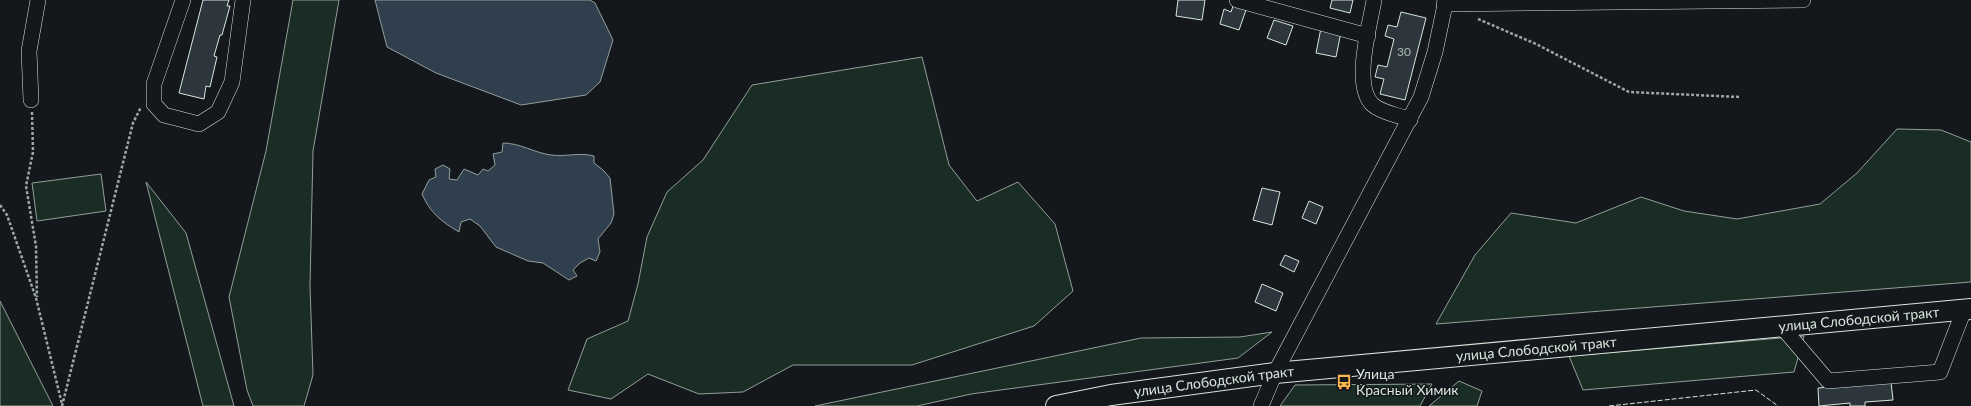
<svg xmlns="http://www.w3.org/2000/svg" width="1971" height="406" font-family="Lato,sans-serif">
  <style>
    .green { fill: #1a2d24; stroke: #939e99 }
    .water { fill: #2f3f4d; stroke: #939e99 }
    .building { fill: #2c363c; stroke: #d8e6dc }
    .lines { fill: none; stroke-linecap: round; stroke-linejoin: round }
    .minor-casing { stroke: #d8e6dc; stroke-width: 16 }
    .major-casing { stroke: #d8e6dc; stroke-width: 22 }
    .path { stroke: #9da8a2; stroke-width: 2.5; stroke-dasharray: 3 2; stroke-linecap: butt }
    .minor { stroke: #14181c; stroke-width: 15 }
    .major { stroke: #14181c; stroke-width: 20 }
    .fence { stroke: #d8e6dc; stroke-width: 1; stroke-dasharray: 5 2; stroke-linecap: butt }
    .labels { text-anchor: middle; stroke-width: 3; stroke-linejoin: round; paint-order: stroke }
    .number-label { font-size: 12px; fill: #adbab4 }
    .street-label { font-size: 14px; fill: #d8e6dc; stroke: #14181c }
    .poi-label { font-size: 14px; fill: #d8e6dc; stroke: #14181c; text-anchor: start }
  </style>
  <rect width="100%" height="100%" fill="#14181c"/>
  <g class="green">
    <path d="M 293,0 L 339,0 L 313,151 L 310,286 L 313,375 L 304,406 L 253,406 L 247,390 L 229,297 L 266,151 Z"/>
    <path d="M 922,57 L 949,165 L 977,201 L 1018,182 L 1055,224 L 1073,291 L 1034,326 L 912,365 L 793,365 L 743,392 L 699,394 L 648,374 L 611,399 L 568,390 L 587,339 L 628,321 L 638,284 L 647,237 L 667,192 L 703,160 L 752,85 Z"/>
    <path d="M 1897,129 L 1941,130 L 1971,142 L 1971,282 L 1436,324 L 1475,255 L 1511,213 L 1576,223 L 1641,197 L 1684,211 L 1737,219 L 1820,204 L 1857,173 Z"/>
    <path d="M 101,174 L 106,211 L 37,221 L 32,183 Z"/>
    <path d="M 146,182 L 186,233 L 234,406 L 203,406 Z"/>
    <path d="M 0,301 L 53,406 L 0,406 Z"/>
    <path d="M 1272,332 L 1238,358 L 971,394 L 917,406 L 815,406 L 1141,338 L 1240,337 Z"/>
    <path d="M 1804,336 L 1794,372 L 1583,390 L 1569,356 Z"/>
    <path d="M 1459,381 L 1482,391 L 1477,406 L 1429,406 Z"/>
    <path d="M 1432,384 L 1420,406 L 1280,406 L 1295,385 Z"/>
  </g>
  <g class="water">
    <path d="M 375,0 L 590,0 L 595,3 L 613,40 L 600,82 L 586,95 L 521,105 L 436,73 L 387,47 Z"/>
    <path d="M 503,143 C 520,143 535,153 551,155 C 566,157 580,152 594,156 L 594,163 L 603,170 L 610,178 L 614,214 L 611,223 L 598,239 L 600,252 L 596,261 L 589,258 L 580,263 L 573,270 L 577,276 L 569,280 L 543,263 L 528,261 L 496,247 L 480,226 L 470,219 L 461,222 L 459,232 C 442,222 430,213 422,194 L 429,180 L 436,177 L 435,169 L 443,165 L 450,169 L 449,179 L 457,180 L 464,169 L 478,175 L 483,169 L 488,171 L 495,165 L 493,154 L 502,152 Z"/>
  </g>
  <g class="building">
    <path d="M 203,0 L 229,0 L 227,6 L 230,6 L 222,35 L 220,35 L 214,56 L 217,57 L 210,87 L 206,86 L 204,99 L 179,93 Z"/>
    <path d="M 1178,0 L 1205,0 L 1202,20 L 1176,16 Z"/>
    <path d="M 1332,0 L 1353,0 L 1350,13 L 1330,8 Z"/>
    <path d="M 1233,6 L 1246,10 L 1239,30 L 1220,24 L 1224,9 L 1231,12 Z"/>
    <path d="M 1401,12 L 1426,18 L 1405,100 L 1380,94 L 1384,79 L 1375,77 L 1378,65 L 1387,67 L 1394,39 L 1385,36 L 1388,25 L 1397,27 Z"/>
    <path d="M 1274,20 L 1293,26 L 1286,45 L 1267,38 Z"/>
    <path d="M 1321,28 L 1341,32 L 1336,57 L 1316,53 Z"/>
    <path d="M 1262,188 L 1280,192 L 1272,225 L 1253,220 Z"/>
    <path d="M 1309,201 L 1323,207 L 1316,224 L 1302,218 Z"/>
    <path d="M 1285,255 L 1299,261 L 1294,272 L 1280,265 Z"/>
    <path d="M 1262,284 L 1283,293 L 1276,311 L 1255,302 Z"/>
    <path d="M 1891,382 L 1893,400 L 1865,402 L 1865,406 L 1850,406 L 1850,403 L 1819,406 L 1818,388 Z"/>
  </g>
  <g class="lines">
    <defs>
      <g id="minor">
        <path d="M 183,0 L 154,84 L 154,104 L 164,115 L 199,124 L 218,112 L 232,82 L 243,0"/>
        <path d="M 1237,0 L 1368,36"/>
        <path d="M 1374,0 C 1370,25 1352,86 1373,105 C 1382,113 1399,115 1410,120"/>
        <path d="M 1444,4 L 1803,0"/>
        <path d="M 31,100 L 29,51 L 38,0"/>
        <path d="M 1782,327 L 1828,381 L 1940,372 L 1964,310"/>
        <path d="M 1261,406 L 1275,373 L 1421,97 L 1435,52 L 1446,0"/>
      </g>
      <g id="major">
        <path id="s1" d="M 1056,406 L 1111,395 L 1275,373 L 1971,309"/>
      </g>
    </defs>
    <use href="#minor" class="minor-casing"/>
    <use href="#major" class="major-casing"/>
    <g class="path">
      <path d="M 1478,19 L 1536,44 L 1629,92 L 1739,97"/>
      <path d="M 32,112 L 33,152 L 26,186 L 36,246 L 37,297"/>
      <path d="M 0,205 L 7,215 L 36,298 L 62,404"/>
      <path d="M 62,406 L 133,123 L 141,107"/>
    </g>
    <use href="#minor" class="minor"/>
    <use href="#major" class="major"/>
    <path class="fence" d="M 1609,406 L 1756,390 L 1778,406"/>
  </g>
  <defs>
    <symbol id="bus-bare" viewBox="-9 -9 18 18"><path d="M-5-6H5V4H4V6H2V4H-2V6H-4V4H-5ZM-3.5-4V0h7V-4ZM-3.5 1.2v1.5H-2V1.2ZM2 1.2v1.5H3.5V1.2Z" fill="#ffb74d" stroke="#14181c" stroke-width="2.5" paint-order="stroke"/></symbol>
  </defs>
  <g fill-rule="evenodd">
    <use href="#bus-bare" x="1333" y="371" width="22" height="22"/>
  </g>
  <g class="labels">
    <g class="number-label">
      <text x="1404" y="56">30</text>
    </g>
    <g class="street-label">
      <text dy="5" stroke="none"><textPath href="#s1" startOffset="808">улица Слободской тракт</textPath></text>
      <text dy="5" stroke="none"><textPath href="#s1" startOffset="484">улица Слободской тракт</textPath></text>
      <text dy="5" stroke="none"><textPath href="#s1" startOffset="160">улица Слободской тракт</textPath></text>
    </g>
    <g class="poi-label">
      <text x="1356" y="379">Улица<tspan x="1356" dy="16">Красный Химик</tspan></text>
    </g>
  </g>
</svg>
